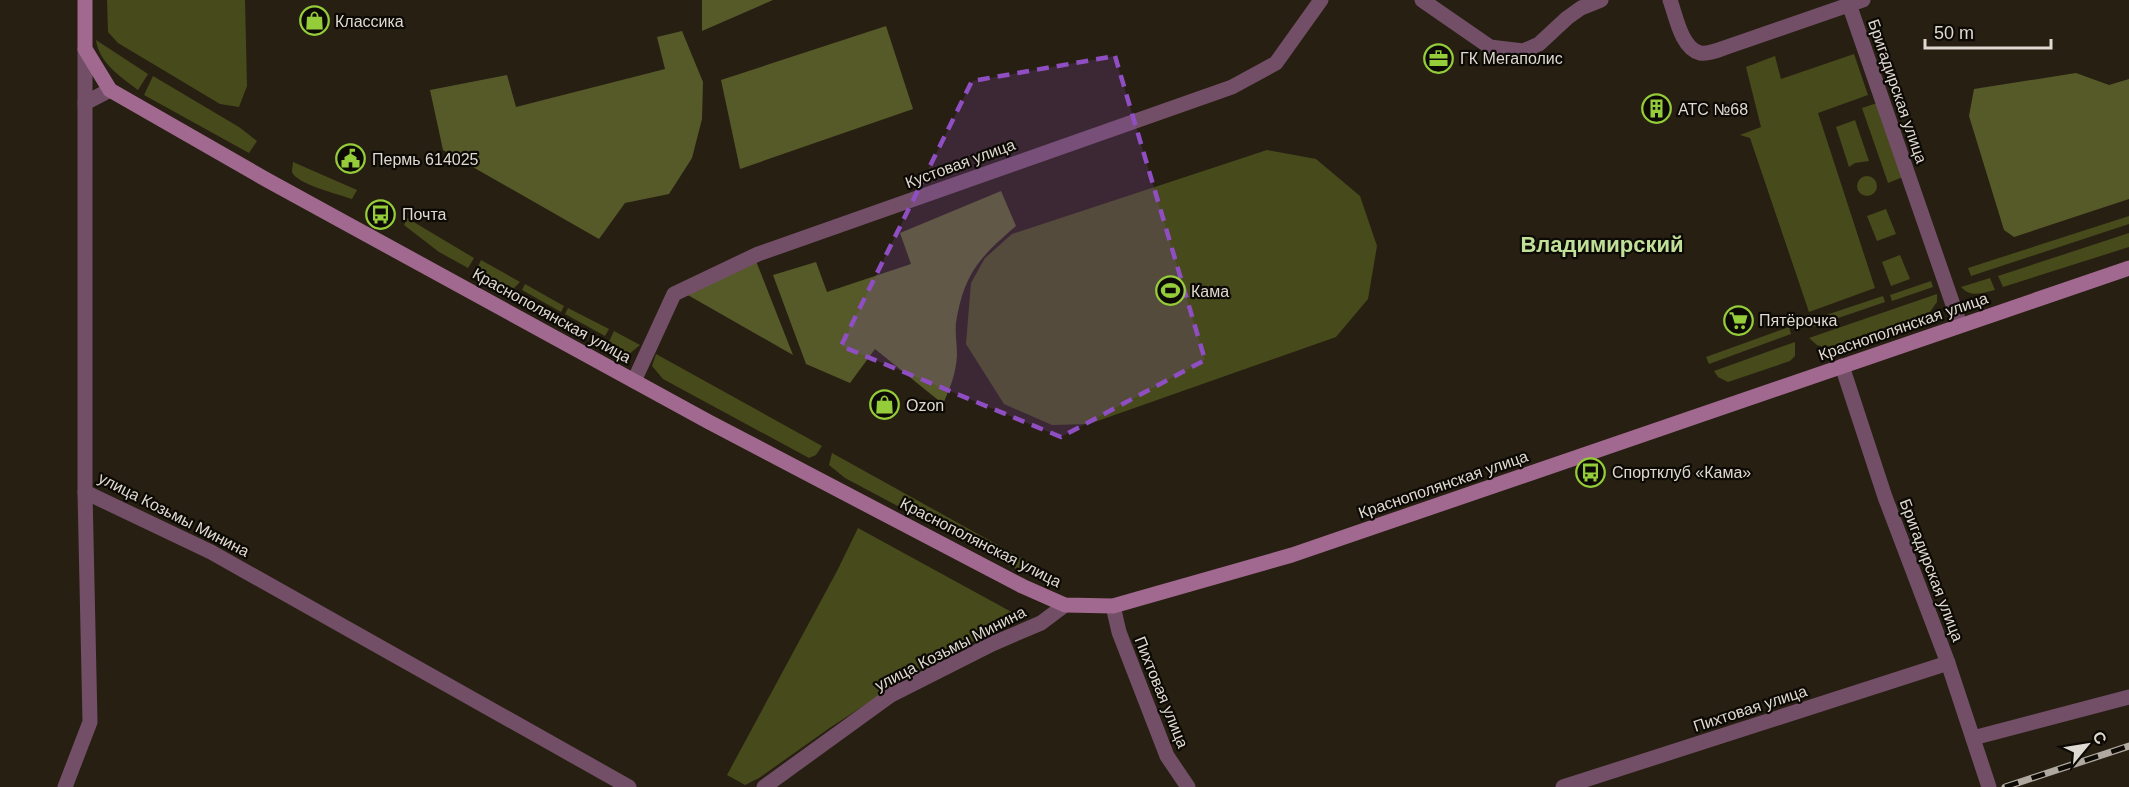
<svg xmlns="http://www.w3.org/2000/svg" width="2129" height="787" font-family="Arial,sans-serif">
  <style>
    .green { fill: #474a1b }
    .forest { fill: #565a29 }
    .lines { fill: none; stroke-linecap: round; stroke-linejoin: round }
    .street { stroke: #724f67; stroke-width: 15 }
    .secondary { stroke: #a1698f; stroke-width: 15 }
    .rail-casing { stroke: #b0a9a0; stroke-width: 7 }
    .rail { stroke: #0d0a05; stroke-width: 4.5; stroke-dasharray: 14; stroke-linecap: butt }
    .marked { fill: #8f4fc3; fill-opacity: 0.2; stroke: #8f4fc3; stroke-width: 4.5; stroke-dasharray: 12 8; stroke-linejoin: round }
    .labels { text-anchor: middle; stroke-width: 4.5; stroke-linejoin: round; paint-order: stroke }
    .poi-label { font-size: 16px; fill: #dfd9d1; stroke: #0d0a05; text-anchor: start }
    .street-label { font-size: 16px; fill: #dfd9d1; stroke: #0d0a05 }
    .district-label { font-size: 22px; font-weight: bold; fill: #c0e098; stroke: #0d0a05 }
  </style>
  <rect width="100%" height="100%" fill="#271f12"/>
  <g class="green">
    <path d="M 107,0 L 245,0 L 247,86 L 239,107 L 220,104 L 118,43 L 108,32 Z"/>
    <path d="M 96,40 L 148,74 L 138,90 C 121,77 99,63 96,40 Z"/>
    <path d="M 1854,54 L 1868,95 L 1818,113 L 1875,288 L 1809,312 L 1750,138 L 1740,135 L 1761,127 L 1746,67 L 1775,56 L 1781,79 Z"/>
    <path d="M 153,76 L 239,127 L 257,141 L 249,153 L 144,95 Z"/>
    <path d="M 1877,103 L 1903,177 L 1888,183 L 1862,108 Z"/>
    <path d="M 1855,120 L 1869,161 L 1855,163 L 1849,167 L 1836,127 Z"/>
    <path d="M 1267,150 L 1316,159 L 1360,196 L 1377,246 L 1368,299 L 1336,337 L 1089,424 L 1052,425 L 1004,404 L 966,344 L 971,283 L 985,258 L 1012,234 Z"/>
    <path d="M 293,162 L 357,190 L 352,199 C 341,195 296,184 292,172 C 292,171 293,163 293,162 Z"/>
    <circle cx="1867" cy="186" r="10"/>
    <path d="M 1886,209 L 1896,234 L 1877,241 L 1867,216 Z"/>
    <path d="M 2129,216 L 2129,224 L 1971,276 L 1968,268 Z"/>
    <path d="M 407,218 L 474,258 L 468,268 L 439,252 L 404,225 Z"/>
    <path d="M 2129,233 L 2129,247 L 2003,287 L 1998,276 Z"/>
    <path d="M 1900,255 L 1910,279 L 1891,286 L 1882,262 Z"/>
    <path d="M 481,260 L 520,282 L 509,293 L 500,290 L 502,285 L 476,271 Z"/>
    <path d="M 1990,278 L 1995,290 C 1982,293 1971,298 1961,287 Z"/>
    <path d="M 1931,281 L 1933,287 L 1892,301 L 1890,295 Z"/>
    <path d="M 525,284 L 564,306 L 561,312 L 522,290 Z"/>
    <path d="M 1937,294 L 1937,302 L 1929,313 L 1826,348 L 1817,345 L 1809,338 Z"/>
    <path d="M 1883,296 L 1885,302 L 1809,328 L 1805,322 Z"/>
    <path d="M 568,308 L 609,329 L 605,336 L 565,314 Z"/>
    <path d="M 1789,327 L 1791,334 L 1709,364 L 1706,357 Z"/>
    <path d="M 614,331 L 640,345 L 628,355 L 622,355 L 606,348 Z"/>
    <path d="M 1795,342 L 1795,356 L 1790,361 L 1728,382 L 1718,377 L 1714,371 Z"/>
    <path d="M 656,354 L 822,446 L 816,455 L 809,458 L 663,379 L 652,366 Z"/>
    <path d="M 832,453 L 1032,564 L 1024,570 L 1018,570 L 845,478 L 829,465 Z"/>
    <path d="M 858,528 L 1017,615 L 989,633 L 911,675 L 831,727 L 759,778 L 745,785 L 727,775 L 837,571 Z"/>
  </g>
  <g class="forest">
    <path d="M 702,0 L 773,0 L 702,31 Z"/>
    <path d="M 886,26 L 913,109 L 740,169 L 721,80 Z"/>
    <path d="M 682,31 L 703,82 L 702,119 L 692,158 L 669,194 L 625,203 L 599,239 L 443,150 L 430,90 L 507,75 L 516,107 L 665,69 L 657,37 Z"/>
    <path d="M 2076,73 L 2109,85 L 2129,79 L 2129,199 L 2014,237 L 2004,230 L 1969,116 L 1974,89 Z"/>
    <path d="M 1001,191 L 1016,226 C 980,257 964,273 956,323 C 955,333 957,345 957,355 C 956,374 950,388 943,404 L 875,349 L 850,383 L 806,364 L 773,275 L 816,262 L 827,292 L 911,264 L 900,233 Z"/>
    <path d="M 756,261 L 793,355 L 686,294 Z"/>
  </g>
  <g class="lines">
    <g class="street">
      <path d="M 1422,0 L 1490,47 L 1523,51 L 1539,44 L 1567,18 L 1581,8 L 1601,0"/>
      <path d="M 1670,0 C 1676,16 1681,48 1700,53 C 1708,54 1716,51 1724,48 L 1863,0"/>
      <path d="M 1849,4 L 1960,325"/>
      <path d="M 85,103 L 110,90"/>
      <path d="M 1842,366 L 1885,497 L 1948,663 L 1989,787"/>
      <path d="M 634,381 L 674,294 L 758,254 L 1232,87 L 1276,63 L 1321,0"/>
      <path d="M 85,492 L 211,552 L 629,787"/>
      <path d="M 1113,606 L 1119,632 L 1167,756 L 1188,787"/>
      <path d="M 1973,738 L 2129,697"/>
      <path d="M 65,787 L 90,722 L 85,492 L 85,49"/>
      <path d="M 764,787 L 891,695 L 992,644 L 1041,623 L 1065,605"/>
      <path d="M 1563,787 L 1948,663"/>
    </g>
    <path class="secondary" d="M 85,0 L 85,49 L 110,90 L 267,180 L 709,422 L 1022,586 L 1065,605 L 1113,606 L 1292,555 L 2129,268"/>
    <defs>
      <path id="rail" d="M 2005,787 L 2129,746"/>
    </defs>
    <use href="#rail" class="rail-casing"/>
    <use href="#rail" class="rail"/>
  </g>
  <path class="marked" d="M 1115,56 L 1205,360 L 1061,437 L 841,346 L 972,81 Z"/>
  <defs>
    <symbol id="shop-ring" viewBox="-11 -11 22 22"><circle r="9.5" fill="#0d0a05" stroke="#95cc3a" stroke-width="1.5"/><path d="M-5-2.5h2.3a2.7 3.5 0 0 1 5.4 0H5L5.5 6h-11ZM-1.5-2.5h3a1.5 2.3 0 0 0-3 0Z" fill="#95cc3a"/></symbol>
    <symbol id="office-ring" viewBox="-11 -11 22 22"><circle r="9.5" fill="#0d0a05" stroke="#95cc3a" stroke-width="1.5"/><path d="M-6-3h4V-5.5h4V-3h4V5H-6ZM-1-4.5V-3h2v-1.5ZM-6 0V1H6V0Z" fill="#95cc3a"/></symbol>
    <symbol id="building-ring" viewBox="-11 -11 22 22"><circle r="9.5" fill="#0d0a05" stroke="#95cc3a" stroke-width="1.5"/><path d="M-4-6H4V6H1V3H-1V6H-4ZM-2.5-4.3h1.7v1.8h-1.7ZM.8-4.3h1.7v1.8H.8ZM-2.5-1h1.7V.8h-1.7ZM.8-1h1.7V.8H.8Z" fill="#95cc3a"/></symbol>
    <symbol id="civic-ring" viewBox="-11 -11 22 22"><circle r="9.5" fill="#0d0a05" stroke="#95cc3a" stroke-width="1.5"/><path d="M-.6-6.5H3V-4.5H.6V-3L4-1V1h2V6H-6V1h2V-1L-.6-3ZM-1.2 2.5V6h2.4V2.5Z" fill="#95cc3a"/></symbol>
    <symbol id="bus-ring" viewBox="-11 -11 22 22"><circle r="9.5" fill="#0d0a05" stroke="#95cc3a" stroke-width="1.5"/><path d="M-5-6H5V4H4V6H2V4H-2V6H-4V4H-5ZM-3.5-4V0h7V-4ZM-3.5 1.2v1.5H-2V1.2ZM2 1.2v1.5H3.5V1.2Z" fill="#95cc3a"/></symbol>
    <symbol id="stadium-ring" viewBox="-11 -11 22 22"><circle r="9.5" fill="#0d0a05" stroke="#95cc3a" stroke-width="1.5"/><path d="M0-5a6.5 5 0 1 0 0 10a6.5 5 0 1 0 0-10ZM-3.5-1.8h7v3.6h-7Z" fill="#95cc3a"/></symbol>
    <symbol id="supermarket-ring" viewBox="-11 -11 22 22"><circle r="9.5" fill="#0d0a05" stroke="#95cc3a" stroke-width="1.5"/><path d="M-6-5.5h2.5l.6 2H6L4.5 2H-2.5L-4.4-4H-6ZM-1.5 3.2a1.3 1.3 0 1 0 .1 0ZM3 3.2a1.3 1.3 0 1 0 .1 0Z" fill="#95cc3a"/></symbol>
  </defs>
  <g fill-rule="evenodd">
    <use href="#shop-ring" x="298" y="4" width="33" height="33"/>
    <use href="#office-ring" x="1422" y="42" width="33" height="33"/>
    <use href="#building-ring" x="1640" y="92" width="33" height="33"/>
    <use href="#civic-ring" x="334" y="142" width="33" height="33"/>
    <use href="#bus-ring" x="364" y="198" width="33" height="33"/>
    <use href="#stadium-ring" x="1154" y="274" width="33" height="33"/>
    <use href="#supermarket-ring" x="1722" y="304" width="33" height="33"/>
    <use href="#shop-ring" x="868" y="388" width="33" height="33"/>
    <use href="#bus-ring" x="1574" y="456" width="33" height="33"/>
  </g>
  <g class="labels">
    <g class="poi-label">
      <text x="335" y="27">Классика</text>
      <text x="1460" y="64">ГК Мегаполис</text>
      <text x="1678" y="115">АТС №68</text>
      <text x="372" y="165">Пермь 614025</text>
      <text x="402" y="220">Почта</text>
      <text x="1191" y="297">Кама</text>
      <text x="1759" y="326">Пятёрочка</text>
      <text x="906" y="411">Ozon</text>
      <text x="1612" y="478">Спортклуб «Кама»</text>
    </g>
    <g class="street-label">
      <text transform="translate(1898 91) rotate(71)" y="6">Бригадирская улица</text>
      <text transform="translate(960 163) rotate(-20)" y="6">Кустовая улица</text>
      <text transform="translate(552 315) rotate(29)" y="6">Краснополянская улица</text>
      <text transform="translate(1903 326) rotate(-19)" y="6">Краснополянская улица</text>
      <text transform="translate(1443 484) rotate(-19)" y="6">Краснополянская улица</text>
      <text transform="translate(174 514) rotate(27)" y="6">улица Козьмы Минина</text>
      <text transform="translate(981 542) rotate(27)" y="6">Краснополянская улица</text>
      <text transform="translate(1932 570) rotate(69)" y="6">Бригадирская улица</text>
      <text transform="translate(950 648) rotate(-27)" y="6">улица Козьмы Минина</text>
      <text transform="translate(1162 692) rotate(68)" y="6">Пихтовая улица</text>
      <text transform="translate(1750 708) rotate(-18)" y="6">Пихтовая улица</text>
    </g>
    <g class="district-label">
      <text x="1602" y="252">Владимирский</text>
    </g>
  </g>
  <g transform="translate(2087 745) rotate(60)" stroke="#0d0a05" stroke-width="4.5" paint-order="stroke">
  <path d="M0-4.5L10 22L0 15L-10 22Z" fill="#dfd9d1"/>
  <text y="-9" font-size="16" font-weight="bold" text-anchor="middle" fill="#dfd9d1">С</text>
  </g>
  <path d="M1925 39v9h126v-9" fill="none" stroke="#dfd9d1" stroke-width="3"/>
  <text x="1934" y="39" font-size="18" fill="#dfd9d1" stroke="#0d0a05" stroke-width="4.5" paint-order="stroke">50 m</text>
</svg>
